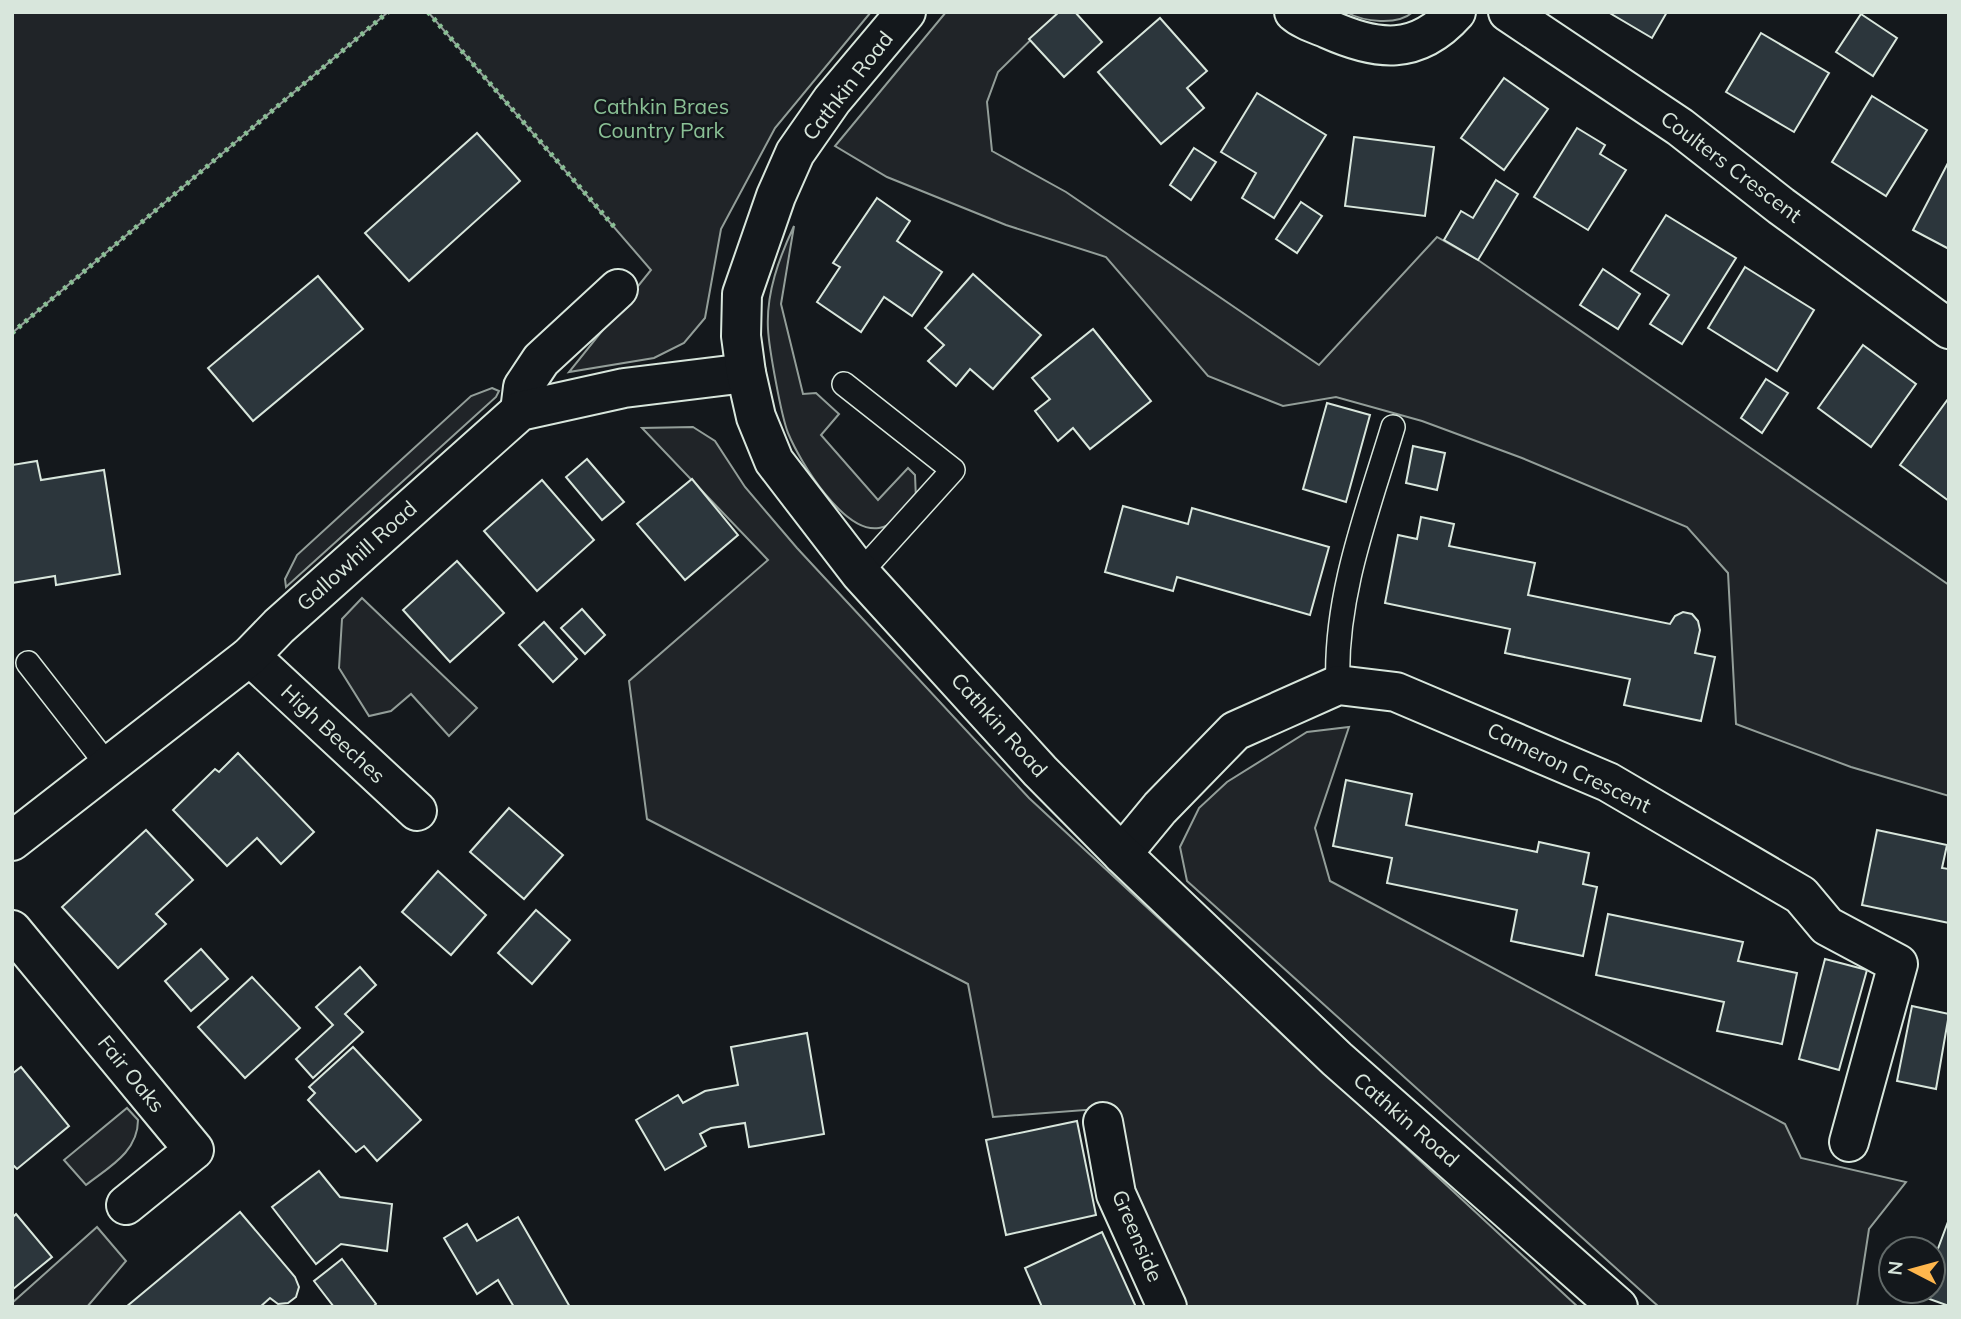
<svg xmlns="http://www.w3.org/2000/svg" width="1961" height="1319" font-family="Mulish,sans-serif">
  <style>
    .green { fill: #202428; stroke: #939e99; stroke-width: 2 }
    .building { fill: #2c363c; stroke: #d8e6dc; stroke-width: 2 }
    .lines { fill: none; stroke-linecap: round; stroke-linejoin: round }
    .lane-casing { stroke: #d8e6dc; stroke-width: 26 }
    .street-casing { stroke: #d8e6dc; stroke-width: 42 }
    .secondary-casing { stroke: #d8e6dc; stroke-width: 42 }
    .lane { stroke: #14181c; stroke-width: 23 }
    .street { stroke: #14181c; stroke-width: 38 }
    .secondary { stroke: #14181c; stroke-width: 38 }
    .hedge { stroke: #8ac095; stroke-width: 5; stroke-dasharray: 3.5 5; stroke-linecap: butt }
    .labels { text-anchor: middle; stroke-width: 5; stroke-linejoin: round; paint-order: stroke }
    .street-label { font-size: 21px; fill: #d8e6dc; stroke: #14181c }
    .park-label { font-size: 21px; fill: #8ac095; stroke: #14181c }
  </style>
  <rect width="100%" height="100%" fill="#14181c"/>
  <g class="green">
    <path d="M 12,12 L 388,12 L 12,333 Z"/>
    <path d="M 428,12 L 871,12 L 775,128 L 721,229 L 705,318 L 684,343 L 654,358 L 569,372 L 651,270 Z"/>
    <path d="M 946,12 L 1059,12 L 998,72 L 987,102 L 992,151 L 1066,192 L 1319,365 L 1437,237 L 1478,260 L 1949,585 L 1949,796 L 1851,767 L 1736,724 L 1728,573 L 1687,527 L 1522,458 L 1422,421 L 1336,397 L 1283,406 L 1208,376 L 1106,257 L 1006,225 L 887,177 L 835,146 Z"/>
    <path d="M 1346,12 L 1413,12 C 1397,26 1364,22 1346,12 Z"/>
    <path d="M 794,226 L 781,304 L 803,394 L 816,393 L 839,414 L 821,435 L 878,500 L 908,468 L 915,475 L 916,499 C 905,510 896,525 879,528 C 844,534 800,462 788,433 C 781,415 769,348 768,329 C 766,293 779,258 794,226 Z"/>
    <path d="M 492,388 L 499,391 L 496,397 L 286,587 L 285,579 L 297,555 L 471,396 Z"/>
    <path d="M 693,427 L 715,441 L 745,487 L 797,548 L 1029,798 L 1578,1307 L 1184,1307 L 1122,1176 L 1111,1108 L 993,1117 L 968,984 L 647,819 L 629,681 L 768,560 L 642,428 Z"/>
    <path d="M 362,598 L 477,708 L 449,736 L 411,694 L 391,711 L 369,716 L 339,668 L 342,619 Z"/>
    <path d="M 1349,727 L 1315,828 L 1330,881 L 1785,1124 L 1801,1158 L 1906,1182 L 1869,1229 L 1857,1307 L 1659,1307 L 1187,881 L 1180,847 L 1199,808 L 1227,782 L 1307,732 Z"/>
    <path d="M 127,1108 L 138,1120 C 138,1152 109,1167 86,1185 L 64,1160 Z"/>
    <path d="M 97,1227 L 126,1261 L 87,1307 L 12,1307 L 12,1303 Z"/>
  </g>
  <g class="building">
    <path d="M 1059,12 L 1075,12 L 1102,42 L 1064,77 L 1029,39 Z"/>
    <path d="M 1608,12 L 1667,12 L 1652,38 Z"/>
    <path d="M 1861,14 L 1897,38 L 1873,76 L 1836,52 Z"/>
    <path d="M 1160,18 L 1207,71 L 1187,88 L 1204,108 L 1161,144 L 1098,72 Z"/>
    <path d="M 1761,33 L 1829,73 L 1794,132 L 1726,92 Z"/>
    <path d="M 1504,78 L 1548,109 L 1504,170 L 1461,138 Z"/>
    <path d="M 1257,93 L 1326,135 L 1274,218 L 1242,198 L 1256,173 L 1221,152 Z"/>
    <path d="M 1872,96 L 1927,130 L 1886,196 L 1832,162 Z"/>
    <path d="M 1577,128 L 1605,145 L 1600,154 L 1626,170 L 1588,230 L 1534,197 Z"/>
    <path d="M 477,133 L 520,181 L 409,281 L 365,233 Z"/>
    <path d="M 1354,137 L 1434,147 L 1425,216 L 1345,206 Z"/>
    <path d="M 1194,148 L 1216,162 L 1191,200 L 1170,185 Z"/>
    <path d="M 1949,161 L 1949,249 L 1913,230 Z"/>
    <path d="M 1496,180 L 1518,194 L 1478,260 L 1444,240 L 1461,211 L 1473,218 Z"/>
    <path d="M 877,198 L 910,221 L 897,241 L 942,272 L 912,316 L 884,297 L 861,332 L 817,302 L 840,267 L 833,263 Z"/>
    <path d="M 1301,202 L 1322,216 L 1297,253 L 1276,239 Z"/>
    <path d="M 1666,215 L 1736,258 L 1682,344 L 1650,324 L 1669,295 L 1631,271 Z"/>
    <path d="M 1745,267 L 1814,310 L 1777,371 L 1708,328 Z"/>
    <path d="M 1603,269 L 1640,294 L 1618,329 L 1580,305 Z"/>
    <path d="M 973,274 L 1041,335 L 993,389 L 970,369 L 956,386 L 928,361 L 944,345 L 925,328 Z"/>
    <path d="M 318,276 L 363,329 L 253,421 L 208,368 Z"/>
    <path d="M 1093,329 L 1151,401 L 1090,449 L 1073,428 L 1058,441 L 1035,411 L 1050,399 L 1032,378 Z"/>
    <path d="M 1863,345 L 1916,384 L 1871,447 L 1818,408 Z"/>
    <path d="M 1766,379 L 1788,393 L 1762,433 L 1741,418 Z"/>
    <path d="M 1948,399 L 1949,400 L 1949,501 L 1900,465 Z"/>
    <path d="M 1327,403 L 1370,415 L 1346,502 L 1303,489 Z"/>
    <path d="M 1413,446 L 1445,453 L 1437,490 L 1406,483 Z"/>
    <path d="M 587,459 L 624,502 L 602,520 L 566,477 Z"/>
    <path d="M 37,461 L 41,480 L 104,470 L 120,574 L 56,585 L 55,576 L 12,583 L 12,465 Z"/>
    <path d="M 692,479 L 738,535 L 685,580 L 637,524 Z"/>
    <path d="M 542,480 L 594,540 L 537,591 L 484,531 Z"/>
    <path d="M 1123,506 L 1188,524 L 1192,508 L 1329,547 L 1310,615 L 1177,577 L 1173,591 L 1105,572 Z"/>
    <path d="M 1421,517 L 1454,524 L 1449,546 L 1535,563 L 1528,595 L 1670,624 L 1675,616 L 1683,612 L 1692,614 L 1698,621 L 1700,630 L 1695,653 L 1715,657 L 1701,721 L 1624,705 L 1630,679 L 1505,653 L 1510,629 L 1385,603 L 1398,535 L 1417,539 Z"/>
    <path d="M 457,561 L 504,613 L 450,662 L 403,610 Z"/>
    <path d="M 582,609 L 605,635 L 585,654 L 561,628 Z"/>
    <path d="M 544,622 L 577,659 L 553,682 L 519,645 Z"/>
    <path d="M 238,753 L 314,832 L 281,864 L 257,838 L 227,866 L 173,810 L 215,769 L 219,772 Z"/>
    <path d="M 1346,780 L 1412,794 L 1406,825 L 1537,852 L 1539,842 L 1589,853 L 1583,884 L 1597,887 L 1583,956 L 1511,941 L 1517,910 L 1387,883 L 1392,858 L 1333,846 Z"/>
    <path d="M 509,808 L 563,855 L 524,899 L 470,852 Z"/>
    <path d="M 146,830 L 193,880 L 156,914 L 166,924 L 118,968 L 62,907 Z"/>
    <path d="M 1877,830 L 1947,845 L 1942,868 L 1949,869 L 1949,923 L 1862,905 Z"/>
    <path d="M 438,871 L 486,915 L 451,955 L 402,912 Z"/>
    <path d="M 536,910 L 570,940 L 532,984 L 498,953 Z"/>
    <path d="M 1608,914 L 1743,942 L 1738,961 L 1797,973 L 1782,1044 L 1717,1031 L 1724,1002 L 1596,975 Z"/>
    <path d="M 201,949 L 228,979 L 191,1011 L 165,981 Z"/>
    <path d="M 1825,959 L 1867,970 L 1839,1070 L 1799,1059 Z"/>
    <path d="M 360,967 L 376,985 L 345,1014 L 363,1032 L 313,1078 L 296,1059 L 333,1025 L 316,1007 Z"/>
    <path d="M 252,977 L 300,1028 L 245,1078 L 198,1027 Z"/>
    <path d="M 1912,1006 L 1949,1014 L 1936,1089 L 1897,1081 Z"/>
    <path d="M 807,1033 L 824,1134 L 749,1147 L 745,1123 L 711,1128 L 700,1134 L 706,1146 L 665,1170 L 636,1120 L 678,1095 L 683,1103 L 705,1091 L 738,1085 L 731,1047 Z"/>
    <path d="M 353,1047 L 421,1120 L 377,1161 L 364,1146 L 356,1152 L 308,1100 L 315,1093 L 309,1087 Z"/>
    <path d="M 21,1067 L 69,1126 L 17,1169 L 12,1164 L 12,1074 Z"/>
    <path d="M 1077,1121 L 1096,1215 L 1006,1235 L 986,1140 Z"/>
    <path d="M 319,1171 L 340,1197 L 392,1204 L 387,1251 L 341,1244 L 316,1264 L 272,1207 Z"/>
    <path d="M 240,1212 L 295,1277 L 299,1287 L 296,1297 L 288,1303 L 278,1304 L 270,1298 L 260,1307 L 126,1307 Z"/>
    <path d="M 16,1214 L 52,1257 L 12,1290 L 12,1218 Z"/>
    <path d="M 518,1217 L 570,1307 L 514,1307 L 498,1280 L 477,1294 L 444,1238 L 467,1224 L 477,1241 Z"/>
    <path d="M 1949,1219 L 1949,1306 L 1921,1296 L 1923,1291 L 1933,1291 L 1933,1262 Z"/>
    <path d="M 1102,1232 L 1136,1307 L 1042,1307 L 1025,1268 Z"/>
    <path d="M 342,1259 L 376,1304 L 373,1307 L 334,1307 L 314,1281 Z"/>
  </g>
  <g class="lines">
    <defs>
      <g id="lane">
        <path d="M 844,384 L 953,470 L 860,573"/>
        <path d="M 28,663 L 109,767"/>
        <path d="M 1338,685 C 1334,597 1368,510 1393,427"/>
      </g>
      <g id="street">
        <path d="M 1294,12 C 1303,20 1316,24 1328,29 C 1377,51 1417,56 1456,12"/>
        <path d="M 1508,12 L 1680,127 L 1781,206 L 1949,329"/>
        <path d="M 520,411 L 523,387 L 541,360 L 618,289"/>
        <path d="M 250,656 L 417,811"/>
        <path d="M 12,841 L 250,656 L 279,626 L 520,411 L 624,388 L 746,373"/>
        <path d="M 1122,854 L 1160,808 L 1235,731 L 1338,685 L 1396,692 L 1608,782 L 1801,895 L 1827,926 L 1898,964 L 1849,1142"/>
        <path d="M 12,930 L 194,1150 L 126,1205"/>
        <path d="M 1103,1122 L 1116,1194 L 1167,1307"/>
      </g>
      <path id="secondary" d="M 906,12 L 832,100 L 795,153 L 776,196 L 742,294 L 741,336 L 746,373 L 756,417 L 774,461 L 860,573 L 1040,771 L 1122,854 L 1337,1059 L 1618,1307"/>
    </defs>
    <use href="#lane" class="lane-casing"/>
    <use href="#street" class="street-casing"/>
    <use href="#secondary" class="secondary-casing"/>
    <use href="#lane" class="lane"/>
    <use href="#street" class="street"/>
    <use href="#secondary" class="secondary"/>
    <g class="hedge">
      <path d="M 428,12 L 617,230"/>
      <path d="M 12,333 L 388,12"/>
    </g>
  </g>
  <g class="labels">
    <g class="street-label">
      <text transform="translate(848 86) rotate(-52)" y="7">Cathkin Road</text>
      <text transform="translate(1731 167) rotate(37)" y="7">Coulters Crescent</text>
      <text transform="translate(357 556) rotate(-42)" y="7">Gallowhill Road</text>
      <text transform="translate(999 725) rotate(48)" y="7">Cathkin Road</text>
      <text transform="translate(333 734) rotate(43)" y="7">High Beeches</text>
      <text transform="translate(1569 768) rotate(26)" y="7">Cameron Crescent</text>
      <text transform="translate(131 1074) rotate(51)" y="7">Fair Oaks</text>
      <text transform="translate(1406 1120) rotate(41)" y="7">Cathkin Road</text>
      <text transform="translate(1137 1236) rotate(67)" y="7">Greenside</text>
    </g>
    <g class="park-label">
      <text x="661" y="114">Cathkin Braes<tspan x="661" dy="24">Country Park</tspan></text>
    </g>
  </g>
  <rect width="1961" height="1319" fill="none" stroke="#d8e6dc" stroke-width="28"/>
  <g transform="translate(1912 1270) rotate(276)"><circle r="33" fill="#14181c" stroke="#626a69" stroke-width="2"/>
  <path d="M0-5L12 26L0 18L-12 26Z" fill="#ffb74d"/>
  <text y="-10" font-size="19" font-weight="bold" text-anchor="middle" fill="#d8e6dc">N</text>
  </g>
</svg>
